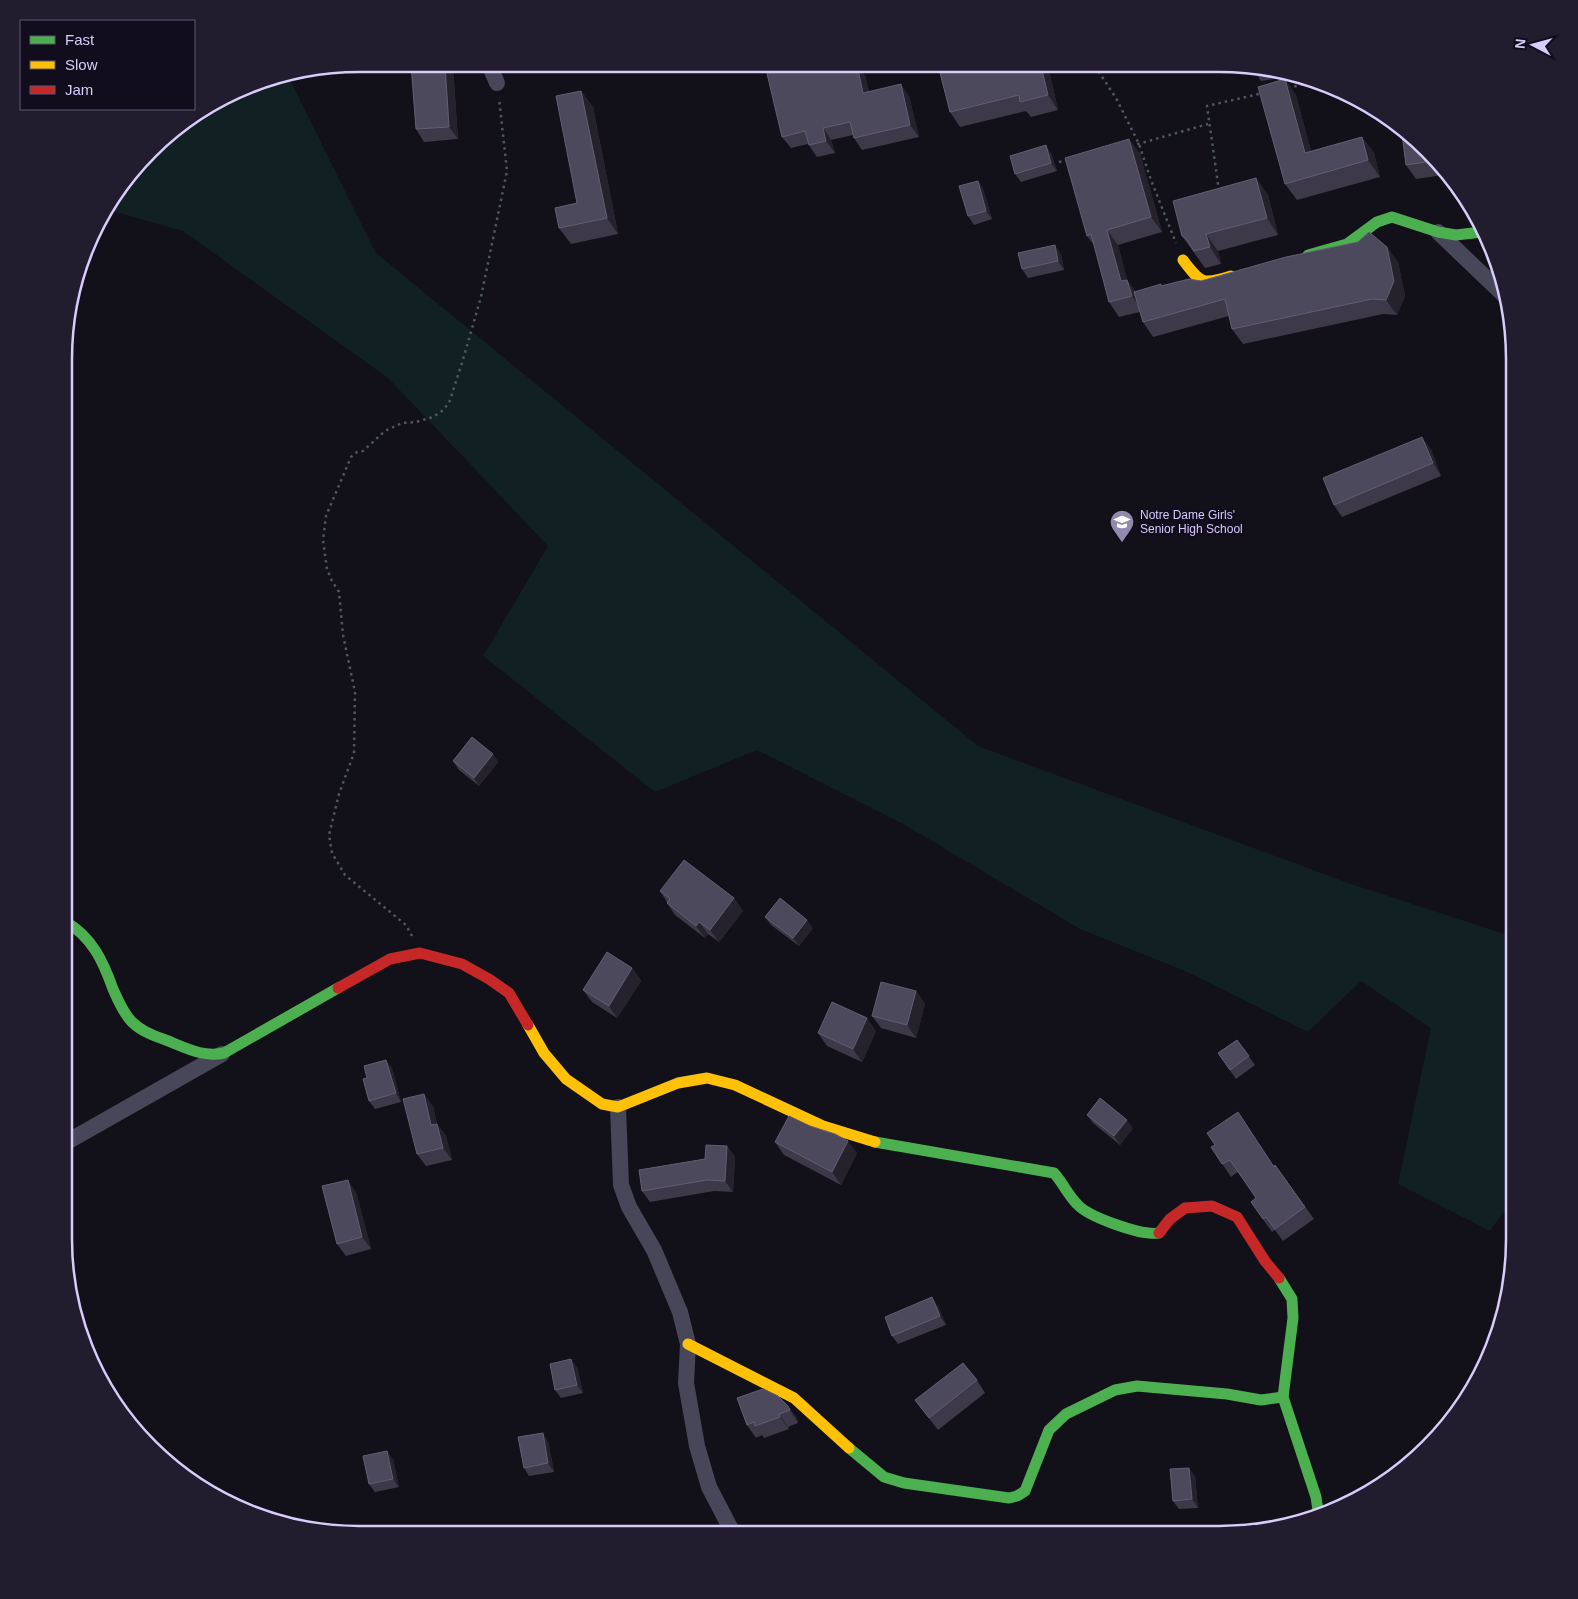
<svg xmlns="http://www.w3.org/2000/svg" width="1578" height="1599" font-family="Arial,sans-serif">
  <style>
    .green { fill: #112023 }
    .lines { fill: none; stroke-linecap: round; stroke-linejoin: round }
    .path { stroke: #4d5764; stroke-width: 2.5; stroke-dasharray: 2.5 4; stroke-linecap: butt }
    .street { stroke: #484659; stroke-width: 16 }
    .fast { stroke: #4caf50; stroke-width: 11 }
    .slow { stroke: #ffc107; stroke-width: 11 }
    .jam { stroke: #c62828; stroke-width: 11 }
    .wall { fill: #3d3948 }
    .shaded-wall { fill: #25222d }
    .building { fill: #4d495c; stroke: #635d75 }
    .labels { text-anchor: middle; stroke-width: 5; stroke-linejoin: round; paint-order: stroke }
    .poi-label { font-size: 12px; fill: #d7ccfb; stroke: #110d1c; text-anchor: start }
    .rim { fill: none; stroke: #d7ccfb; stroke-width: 2.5 }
  </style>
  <rect width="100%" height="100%" fill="#121018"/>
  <path class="green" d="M 288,76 L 376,253 L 978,746 L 1348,883 L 1514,937 L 1514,1197 L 1490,1231 L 1398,1184 L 1431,1028 L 1361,981 L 1308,1032 L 1185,971 L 1080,929 L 905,825 L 757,750 L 655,792 L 483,656 L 548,546 L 388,378 L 183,231 L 105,209 L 165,137 L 264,80 Z"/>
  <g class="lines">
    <g class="path">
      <path d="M 1095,66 L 1116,98 L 1139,144 L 1151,180 L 1176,243"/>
      <path d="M 1288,88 L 1308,83"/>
      <path d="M 1131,146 L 1208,124"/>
      <path d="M 1059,162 L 1068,160"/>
      <path d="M 1219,191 L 1207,106 L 1263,93"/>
      <path d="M 412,936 L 406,925 L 345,875 L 332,853 L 329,835 L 339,794 L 354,753 L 355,692 L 343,635 L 339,592 L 332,581 L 327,569 L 323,540 L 326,516 L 351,457 L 357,452 L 363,451 L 385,431 L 402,423 L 416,422 L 433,417 L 442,411 L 449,403 L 462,363 L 481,297 L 507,171 L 499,98"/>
    </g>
    <g class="street">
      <path d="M 489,64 L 497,83"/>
      <path d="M 1438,232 L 1505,296"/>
      <path d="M 618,1107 L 621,1185 L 629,1207 L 654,1250 L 680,1312 L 688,1344 L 686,1383 L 697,1446 L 709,1487 L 734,1535"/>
      <path d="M 65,1143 L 222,1054"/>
    </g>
    <g class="fast">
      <path d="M 1308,255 L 1347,244 L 1377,222 L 1392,217 L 1438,232 L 1456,235 L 1482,232"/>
      <path d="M 66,922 C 92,937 103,961 113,989 C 118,1000 123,1013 132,1022 C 143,1033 159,1037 173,1043 C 190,1050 205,1057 224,1053 L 338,988"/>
      <path d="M 875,1142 L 1054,1173 C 1063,1183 1068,1195 1077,1204 C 1088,1217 1142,1236 1159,1233"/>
      <path d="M 1279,1278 L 1292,1299 L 1293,1318 L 1283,1397 L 1316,1497 L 1319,1517"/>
      <path d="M 849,1448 L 884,1477 L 904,1483 L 1009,1498 L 1017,1496 L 1025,1491 L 1049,1430 L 1066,1414 L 1115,1390 L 1137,1386 L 1227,1394 L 1261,1400 L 1283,1397"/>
    </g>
    <g class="slow">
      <path d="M 1183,260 C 1201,284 1203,285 1231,276"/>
      <path d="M 528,1025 L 544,1053 L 566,1079 L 602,1104 L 618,1107 L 678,1083 L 707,1078 L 735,1085 L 823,1126 L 875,1142"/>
      <path d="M 688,1344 L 794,1398 L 849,1448"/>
    </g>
    <g class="jam">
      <path d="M 338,988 L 390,959 L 420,953 L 462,964 L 489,979 L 509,993 L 528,1025"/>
      <path d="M 1159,1233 L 1170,1219 L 1185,1208 L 1212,1206 L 1237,1217 L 1265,1261 L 1279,1278"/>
    </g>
  </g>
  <g class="wall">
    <path d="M 411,64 L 450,64 L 453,68 L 458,139 L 424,142 L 416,129 Z"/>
    <path d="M 938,65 L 970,65 L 971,70 L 992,66 L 1048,66 L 1058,110 L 1031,117 L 1026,111 L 960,127 L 950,112 Z"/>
    <path d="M 1251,66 L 1257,66 L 1288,77 L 1261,81 Z"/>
    <path d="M 837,68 L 865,75 L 869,92 L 909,96 L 919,137 L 862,150 L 854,138 L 853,135 L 831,140 L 835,153 L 817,157 L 808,144 L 791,148 L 782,137 Z"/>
    <path d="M 1285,79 L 1296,96 L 1311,151 L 1362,137 L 1374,153 L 1380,177 L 1297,200 L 1285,184 Z"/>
    <path d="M 581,91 L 593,107 L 618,234 L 571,244 L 559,228 L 577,203 Z"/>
    <path d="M 1402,134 L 1453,180 L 1455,182 L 1449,183 L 1443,175 L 1416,179 L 1406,165 Z"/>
    <path d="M 1129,139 L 1140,154 L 1162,232 L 1118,245 L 1127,280 L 1136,292 L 1162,286 L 1201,281 L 1398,262 L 1405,296 L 1397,315 L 1383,314 L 1243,344 L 1232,329 L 1229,316 L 1153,337 L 1143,322 L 1140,312 L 1119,317 L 1109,302 L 1094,245 L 1087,236 Z"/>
    <path d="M 1051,153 L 1057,171 L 1021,182 L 1015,174 Z"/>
    <path d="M 1256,178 L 1268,195 L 1278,235 L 1218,251 L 1221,264 L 1205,268 L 1182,236 Z"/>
    <path d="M 978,181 L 983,189 L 992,219 L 974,225 L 968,216 Z"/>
    <path d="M 1061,254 L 1064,270 L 1028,278 L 1022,269 Z"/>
    <path d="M 1431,449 L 1441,476 L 1342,517 L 1334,505 Z"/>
    <path d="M 493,754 L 498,762 L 479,786 L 459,770 L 453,761 Z"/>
    <path d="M 660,891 L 734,898 L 743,911 L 719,942 L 708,934 L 705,938 L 675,915 L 667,903 L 667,902 Z"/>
    <path d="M 765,917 L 813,928 L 799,946 L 771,925 Z"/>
    <path d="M 632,968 L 641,981 L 617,1018 L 592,1002 L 583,990 Z"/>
    <path d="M 916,991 L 925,1004 L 916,1038 L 881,1028 L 872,1016 Z"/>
    <path d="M 876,1031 L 862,1062 L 827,1046 L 818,1033 Z"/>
    <path d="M 1237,1040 L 1255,1065 L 1236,1079 L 1218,1053 Z"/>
    <path d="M 392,1068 L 401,1102 L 375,1109 L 369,1101 L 367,1078 Z"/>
    <path d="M 433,1106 L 437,1124 L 446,1136 L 452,1160 L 426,1166 L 417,1154 Z"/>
    <path d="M 1087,1115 L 1133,1128 L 1120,1145 L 1093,1123 Z"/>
    <path d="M 775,1142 L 857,1153 L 841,1185 L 784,1155 Z"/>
    <path d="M 727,1146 L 735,1157 L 733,1192 L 714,1191 L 650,1202 L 642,1191 L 705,1159 Z"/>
    <path d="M 1211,1147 L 1274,1166 L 1275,1165 L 1314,1219 L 1283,1241 L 1275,1230 L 1272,1232 L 1251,1202 L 1256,1198 L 1238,1172 L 1231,1177 Z"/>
    <path d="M 356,1192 L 371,1249 L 346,1256 L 337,1244 Z"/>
    <path d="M 938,1306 L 946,1325 L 898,1344 L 892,1336 Z"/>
    <path d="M 577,1367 L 583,1393 L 561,1398 L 555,1390 Z"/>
    <path d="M 977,1380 L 985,1393 L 938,1430 L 915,1400 Z"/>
    <path d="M 778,1396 L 797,1418 L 798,1423 L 788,1427 L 789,1429 L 764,1438 L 762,1435 L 756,1438 L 747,1425 Z"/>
    <path d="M 548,1441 L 554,1472 L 529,1476 L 524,1468 Z"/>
    <path d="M 393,1459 L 399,1487 L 375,1492 L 369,1484 Z"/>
    <path d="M 1195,1476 L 1198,1508 L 1179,1509 L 1173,1501 Z"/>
  </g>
  <g class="shaded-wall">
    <path d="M 445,64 L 450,64 L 453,68 L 458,139 L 449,127 Z"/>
    <path d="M 831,65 L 836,65 L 840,80 L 832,69 Z"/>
    <path d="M 857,65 L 865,75 L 872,105 L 863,93 Z"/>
    <path d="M 964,65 L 970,65 L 976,86 L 965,72 Z"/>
    <path d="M 1041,66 L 1048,66 L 1058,110 L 1048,95 Z"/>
    <path d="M 1285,79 L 1296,96 L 1316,169 L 1305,153 Z"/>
    <path d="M 901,84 L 909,96 L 919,137 L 910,125 Z"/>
    <path d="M 581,91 L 593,107 L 618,234 L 607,218 Z"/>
    <path d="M 823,128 L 831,140 L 835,153 L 826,141 Z"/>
    <path d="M 1362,137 L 1374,153 L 1380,177 L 1368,160 Z"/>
    <path d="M 1129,139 L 1140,154 L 1162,232 L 1151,217 Z"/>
    <path d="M 1046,145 L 1051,153 L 1057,171 L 1051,163 Z"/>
    <path d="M 1256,178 L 1268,195 L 1278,235 L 1267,218 Z"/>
    <path d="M 978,181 L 983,189 L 992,219 L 986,211 Z"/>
    <path d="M 1107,230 L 1118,245 L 1132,297 L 1121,281 Z"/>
    <path d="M 1206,234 L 1218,251 L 1221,264 L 1210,247 Z"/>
    <path d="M 1055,245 L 1061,254 L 1064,270 L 1058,261 Z"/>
    <path d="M 1387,247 L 1398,262 L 1405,296 L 1397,315 L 1386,300 Z"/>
    <path d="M 1127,280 L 1138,295 L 1142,311 L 1132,296 Z"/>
    <path d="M 1422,437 L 1431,449 L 1441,476 L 1433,463 Z"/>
    <path d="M 493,754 L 498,762 L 479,786 L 474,778 Z"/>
    <path d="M 734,898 L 743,911 L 719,942 L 710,930 Z"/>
    <path d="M 807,920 L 813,928 L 799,946 L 793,938 Z"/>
    <path d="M 699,922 L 708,934 L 705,938 L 696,926 Z"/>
    <path d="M 632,968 L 641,981 L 617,1018 L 609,1006 Z"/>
    <path d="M 916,991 L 925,1004 L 916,1038 L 907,1025 Z"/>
    <path d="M 867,1018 L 876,1031 L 862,1062 L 853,1049 Z"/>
    <path d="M 386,1060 L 392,1068 L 401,1102 L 396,1093 Z"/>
    <path d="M 424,1094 L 433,1106 L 440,1138 L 431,1125 Z"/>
    <path d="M 1127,1120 L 1133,1128 L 1120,1145 L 1114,1136 Z"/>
    <path d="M 437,1124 L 446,1136 L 452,1160 L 443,1148 Z"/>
    <path d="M 848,1141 L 857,1153 L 841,1185 L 832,1172 Z"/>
    <path d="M 727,1146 L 735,1157 L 733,1192 L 725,1181 Z"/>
    <path d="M 348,1180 L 356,1192 L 371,1249 L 362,1237 Z"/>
    <path d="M 932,1297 L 938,1306 L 946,1325 L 940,1316 Z"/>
    <path d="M 571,1359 L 577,1367 L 583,1393 L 577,1385 Z"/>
    <path d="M 788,1406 L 797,1418 L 798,1423 L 790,1410 Z"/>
    <path d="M 779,1414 L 788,1427 L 789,1429 L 780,1417 Z"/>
    <path d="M 543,1433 L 548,1441 L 554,1472 L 548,1463 Z"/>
    <path d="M 387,1451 L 393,1459 L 399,1487 L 393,1479 Z"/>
    <path d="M 1189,1468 L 1195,1476 L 1198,1508 L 1192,1499 Z"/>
  </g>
  <g class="building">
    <path d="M 411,64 L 445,64 L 449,127 L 416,129 Z"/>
    <path d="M 765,65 L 831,65 L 832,69 L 849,65 L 857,65 L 863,93 L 901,84 L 910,125 L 854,138 L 850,122 L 823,128 L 826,141 L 809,145 L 805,131 L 782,137 Z"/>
    <path d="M 938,65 L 964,65 L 965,72 L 992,66 L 1041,66 L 1048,95 L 1020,102 L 1019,95 L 950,112 Z"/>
    <path d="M 1285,79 L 1305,153 L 1362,137 L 1368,160 L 1285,184 L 1258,87 Z"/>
    <path d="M 581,91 L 607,218 L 559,228 L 555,208 L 577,203 L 556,96 Z"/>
    <path d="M 1402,134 L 1432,161 L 1406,165 Z"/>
    <path d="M 1129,139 L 1151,217 L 1107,230 L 1121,281 L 1127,280 L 1132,296 L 1109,302 L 1091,234 L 1087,236 L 1065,158 Z"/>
    <path d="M 1046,145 L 1051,163 L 1015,174 L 1010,156 Z"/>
    <path d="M 1256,178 L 1267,218 L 1206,234 L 1210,247 L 1194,251 L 1187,240 L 1182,236 L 1173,201 Z"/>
    <path d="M 978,181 L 986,211 L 968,216 L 959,186 Z"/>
    <path d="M 1369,232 L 1387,247 L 1394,281 L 1386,300 L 1372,299 L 1232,329 L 1225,299 L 1143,322 L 1134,292 L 1161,284 L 1161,286 L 1189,279 L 1201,281 L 1286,257 L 1358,242 Z"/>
    <path d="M 1055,245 L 1058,261 L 1022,269 L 1018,253 Z"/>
    <path d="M 1422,437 L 1433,463 L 1334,505 L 1323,478 Z"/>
    <path d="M 472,737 L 493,754 L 474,778 L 453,761 Z"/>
    <path d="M 684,860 L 734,898 L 710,930 L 699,922 L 696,926 L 667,903 L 670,899 L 660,891 Z"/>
    <path d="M 780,898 L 807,920 L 793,938 L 765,917 Z"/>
    <path d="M 607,952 L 632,968 L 609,1006 L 583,990 Z"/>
    <path d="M 881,982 L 916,991 L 907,1025 L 872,1016 Z"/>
    <path d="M 832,1002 L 867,1018 L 853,1049 L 818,1033 Z"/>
    <path d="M 1237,1040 L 1249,1056 L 1230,1070 L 1218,1053 Z"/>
    <path d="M 386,1060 L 396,1093 L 369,1101 L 363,1079 L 367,1078 L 364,1066 Z"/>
    <path d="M 424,1094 L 431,1125 L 437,1124 L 443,1148 L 417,1154 L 403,1099 Z"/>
    <path d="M 1100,1098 L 1127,1120 L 1114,1136 L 1087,1115 Z"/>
    <path d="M 1238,1112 L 1274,1167 L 1275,1165 L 1305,1207 L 1275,1229 L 1266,1217 L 1263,1219 L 1251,1202 L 1256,1198 L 1230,1160 L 1222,1164 L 1211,1147 L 1215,1145 L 1207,1133 Z"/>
    <path d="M 789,1116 L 810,1126 L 835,1134 L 848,1141 L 832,1172 L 775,1142 Z"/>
    <path d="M 706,1145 L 727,1146 L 725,1181 L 707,1180 L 642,1191 L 639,1170 L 705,1159 Z"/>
    <path d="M 348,1180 L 362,1237 L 337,1244 L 322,1186 Z"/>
    <path d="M 932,1297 L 940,1316 L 892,1336 L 885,1317 Z"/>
    <path d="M 571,1359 L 577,1385 L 555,1390 L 550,1364 Z"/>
    <path d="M 963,1363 L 977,1380 L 929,1418 L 915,1400 Z"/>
    <path d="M 763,1389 L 778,1396 L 788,1406 L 790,1410 L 779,1414 L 780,1417 L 755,1426 L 754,1422 L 747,1425 L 737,1398 Z"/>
    <path d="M 543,1433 L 548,1463 L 524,1468 L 518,1437 Z"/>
    <path d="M 387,1451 L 393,1479 L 369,1484 L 363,1456 Z"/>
    <path d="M 1189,1468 L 1192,1499 L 1173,1501 L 1170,1469 Z"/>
    <path d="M 338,1527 L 343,1535 L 340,1535 L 331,1532 Z"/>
  </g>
  <defs>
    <symbol id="school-pin" viewBox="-11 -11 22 30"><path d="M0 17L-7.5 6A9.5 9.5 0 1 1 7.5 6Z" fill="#928aac" stroke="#110d1c"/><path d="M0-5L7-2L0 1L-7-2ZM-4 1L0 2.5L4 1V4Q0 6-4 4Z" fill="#fff"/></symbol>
  </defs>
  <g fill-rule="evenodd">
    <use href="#school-pin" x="1108" y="508" width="28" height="38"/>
  </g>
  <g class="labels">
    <g class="poi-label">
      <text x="1140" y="519">Notre Dame Girls'<tspan x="1140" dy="14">Senior High School</tspan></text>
    </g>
  </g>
  <path d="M0 0H1578V1599H0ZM359 72H1219A287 287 0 0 1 1506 359V1239A287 287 0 0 1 1219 1526H359A287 287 0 0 1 72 1239V359A287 287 0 0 1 359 72Z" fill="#211c2e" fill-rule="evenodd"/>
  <path class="rim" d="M359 72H1219A287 287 0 0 1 1506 359V1239A287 287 0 0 1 1219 1526H359A287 287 0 0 1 72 1239V359A287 287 0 0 1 359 72Z"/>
  <rect x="20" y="20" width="175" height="90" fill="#110d1c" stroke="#605975"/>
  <rect x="30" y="36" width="25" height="8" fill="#4caf50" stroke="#605975"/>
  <text x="65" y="45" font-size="15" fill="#d7ccfb">Fast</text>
  <rect x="30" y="61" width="25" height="8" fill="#ffc107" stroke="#605975"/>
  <text x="65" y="70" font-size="15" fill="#d7ccfb">Slow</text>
  <rect x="30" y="86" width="25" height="8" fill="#c62828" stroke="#605975"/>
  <text x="65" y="95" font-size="15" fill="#d7ccfb">Jam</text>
  <g transform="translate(1533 45) rotate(276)" stroke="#110d1c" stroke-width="4" paint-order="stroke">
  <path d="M0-4L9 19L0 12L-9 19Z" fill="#d7ccfb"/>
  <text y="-8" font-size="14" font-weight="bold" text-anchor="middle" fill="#d7ccfb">N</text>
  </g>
</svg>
